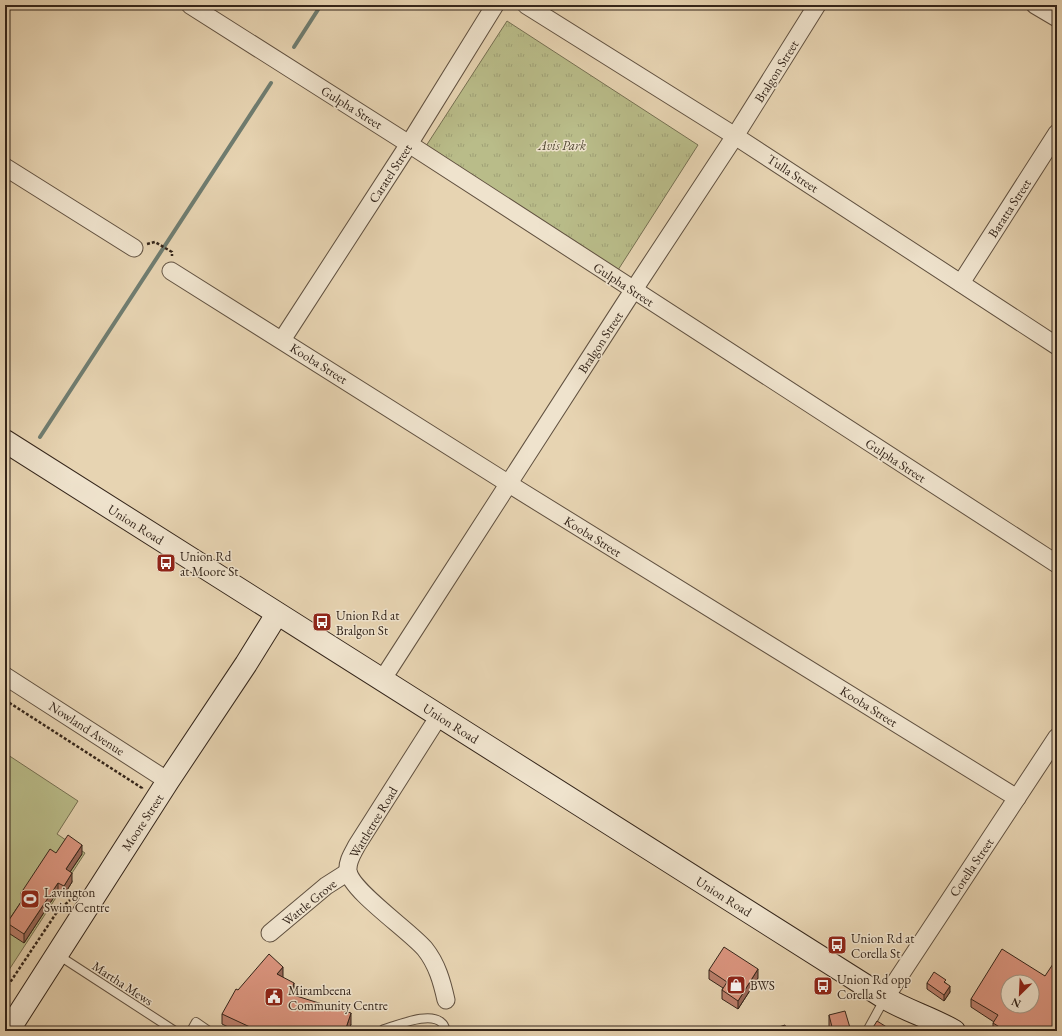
<svg xmlns="http://www.w3.org/2000/svg" width="1062" height="1036" font-family="'EB Garamond',serif">
  <style>
    .grass { fill: url(#grass-tufts); stroke: #767052 }
    .pitch { fill: #b9bc89; stroke: #767052 }
    .lines { fill: none; stroke-linecap: round; stroke-linejoin: round }
    .stream { stroke: #6f7d71; stroke-width: 4 }
    .lane-casing { stroke: #615140; stroke-width: 10 }
    .street-casing { stroke: #615140; stroke-width: 19 }
    .secondary-casing { stroke: #34251a; stroke-width: 24 }
    .path { stroke: #34251a; stroke-width: 2.5; stroke-dasharray: 3 2; stroke-linecap: butt }
    .lane { stroke: #efe3cd; stroke-width: 8 }
    .street { stroke: #efe3cd; stroke-width: 17 }
    .secondary { stroke: #efe3cd; stroke-width: 22 }
    .wall { fill: #bc806d; stroke: #34251a }
    .shaded-wall { fill: #996859; stroke: #34251a }
    .building { fill: #db957f; stroke: #34251a; fill-rule: evenodd }
    .labels { text-anchor: middle; stroke-width: 3; stroke-linejoin: round; paint-order: stroke }
    .street-label { font-size: 13px; fill: #34251a; stroke: #efe3cd }
    .park-label { font-size: 13px; font-style: italic; fill: #554b36; stroke: #efe3cd }
    .poi-label { font-size: 13px; fill: #34251a; stroke: #efe3cd; text-anchor: start }
  </style>
  <defs>
    <pattern id="grass-tufts" width="24" height="20" patternUnits="userSpaceOnUse"><rect width="24" height="20" fill="#b9bc89"/><path d="M3 7l-1-3M5 7V3M7 7l1-3M15 17l-1-3M17 17v-4M19 17l1-3" fill="none" stroke="#a0a176"/></pattern>
  </defs>
  <rect width="100%" height="100%" fill="#e7d4b2"/>
  <filter id="stains"><feTurbulence type="fractalNoise" baseFrequency=".005" numOctaves="4"/><feColorMatrix values="0 0 0 0 .2 0 0 0 0 .09 0 0 0 0 .02 0 0 0 .5 -.17"/></filter>
  <radialGradient id="worn" r=".72"><stop offset=".6" stop-color="#630" stop-opacity="0"/><stop offset="1" stop-color="#630" stop-opacity=".3"/></radialGradient>
  <path class="grass" d="M 507,21 L 698,145 L 618,270 L 426,146 Z"/>
  <path class="pitch" d="M 5,753 L 78,801 L 57,834 L 85,853 L 5,976 Z"/>
  <g class="lines">
    <g class="stream">
      <path d="M 294,47 L 321,5"/>
      <path d="M 40,437 L 271,83"/>
      <path d="M 5,492 L 8,487"/>
    </g>
    <defs>
      <g id="lane">
        <path d="M 58,955 L 175,1031"/>
        <path d="M 191,1031 L 196,1022 L 209,1031"/>
        <path d="M 381,1031 L 384,1029 C 399,1025 430,1011 442,1023 C 444,1024 445,1028 446,1031"/>
        <path d="M 867,1031 L 885,998"/>
      </g>
      <g id="street">
        <path d="M 190,5 L 409,144 L 1057,564"/>
        <path d="M 526,5 L 735,136 L 1057,346"/>
        <path d="M 1035,5 L 1057,18"/>
        <path d="M 5,167 L 134,248"/>
        <path d="M 171,271 L 509,484 L 1017,798"/>
        <path d="M 961,283 L 1057,133"/>
        <path d="M 282,340 L 409,144 L 495,5"/>
        <path d="M 5,676 L 168,781"/>
        <path d="M 382,680 L 627,300 L 735,136 L 817,5"/>
        <path d="M 439,716 L 357,845 C 353,853 347,861 348,871 C 351,891 410,931 425,949 C 437,964 442,982 446,1000"/>
        <path d="M 270,933 L 326,886 L 348,872"/>
        <path d="M 885,998 L 1057,737"/>
      </g>
      <g id="secondary">
        <path d="M 5,441 L 885,998 C 907,1011 932,1018 954,1031"/>
        <path d="M 8,1031 L 168,781 L 246,664 L 277,614"/>
      </g>
    </defs>
    <use href="#lane" class="lane-casing"/>
    <use href="#street" class="street-casing"/>
    <use href="#secondary" class="secondary-casing"/>
    <g class="path">
      <path d="M 147,244 L 155,242 L 172,252 L 172,256"/>
      <path d="M 5,700 L 142,788 L 141,790"/>
      <path d="M 5,990 L 57,912 L 70,900"/>
    </g>
    <use href="#lane" class="lane"/>
    <use href="#street" class="street"/>
    <use href="#secondary" class="secondary"/>
  </g>
  <g class="wall">
    <path d="M 56,853 L 82,854 L 70,872 L 72,882 L 64,895 L 58,891 L 24,943 L 7,932 L 7,923 L 21,902 L 21,893 Z"/>
    <path d="M 1057,939 L 1057,954 L 1054,952 L 1054,943 Z"/>
    <path d="M 709,970 L 758,978 L 738,1009 L 722,999 L 722,990 L 723,988 L 709,979 Z"/>
    <path d="M 1045,976 L 1057,1031 L 993,1031 L 993,1023 L 994,1022 L 971,1007 L 971,999 Z"/>
    <path d="M 283,978 L 294,994 L 293,995 L 351,1024 L 349,1031 L 236,1031 L 222,1024 L 222,1014 Z"/>
    <path d="M 927,983 L 946,983 L 950,992 L 944,1001 L 927,989 Z"/>
    <path d="M 829,1015 L 851,1031 L 830,1031 L 829,1027 Z"/>
  </g>
  <g class="shaded-wall">
    <path d="M 82,845 L 82,854 L 66,878 L 66,869 Z"/>
    <path d="M 72,873 L 72,882 L 64,895 L 64,886 Z"/>
    <path d="M 58,883 L 58,891 L 24,943 L 24,934 Z"/>
    <path d="M 283,967 L 283,978 L 277,974 Z"/>
    <path d="M 758,969 L 758,978 L 738,1009 L 738,1001 Z"/>
    <path d="M 294,983 L 294,994 L 290,1005 L 290,994 Z"/>
    <path d="M 950,986 L 950,992 L 944,1001 L 944,995 Z"/>
    <path d="M 351,1013 L 351,1024 L 349,1031 L 345,1031 Z"/>
  </g>
  <g class="building">
    <path d="M 68,835 L 82,845 L 66,869 L 72,873 L 64,886 L 58,883 L 24,934 L 7,923 L 25,896 L 21,893 L 50,849 L 56,853 Z"/>
    <path d="M 1057,939 L 1057,945 L 1054,943 Z"/>
    <path d="M 724,947 L 758,969 L 738,1001 L 722,990 L 727,982 L 709,970 Z"/>
    <path d="M 1002,949 L 1045,976 L 1057,958 L 1057,1031 L 1006,1031 L 993,1023 L 998,1015 L 971,999 ZM 1008,982 L 1032,982 L 1032,1006 L 1008,1006 Z"/>
    <path d="M 269,954 L 283,967 L 277,974 L 294,983 L 290,994 L 351,1013 L 345,1031 L 246,1031 L 250,1027 L 222,1014 L 236,989 L 238,990 Z"/>
    <path d="M 934,972 L 946,980 L 944,982 L 950,986 L 944,995 L 927,983 Z"/>
    <path d="M 845,1011 L 851,1031 L 833,1031 L 829,1015 Z"/>
    <path d="M 877,1021 L 893,1031 L 872,1031 L 872,1029 Z"/>
    <path d="M 785,1025 L 787,1031 L 769,1031 L 769,1030 Z"/>
  </g>
  <defs>
    <symbol id="bus-square" viewBox="-11 -11 22 22"><rect x="-9" y="-9" width="18" height="18" rx="4" fill="#8f2418" stroke="#efe3cd"/><path d="M-5-6H5V4H4V6H2V4H-2V6H-4V4H-5ZM-3.5-4V0h7V-4ZM-3.5 1.2v1.5H-2V1.2ZM2 1.2v1.5H3.5V1.2Z" fill="#fff"/></symbol>
    <symbol id="stadium-square" viewBox="-11 -11 22 22"><rect x="-9" y="-9" width="18" height="18" rx="4" fill="#8f2418" stroke="#efe3cd"/><path d="M0-5a6.5 5 0 1 0 0 10a6.5 5 0 1 0 0-10ZM-3.5-1.8h7v3.6h-7Z" fill="#fff"/></symbol>
    <symbol id="shop-square" viewBox="-11 -11 22 22"><rect x="-9" y="-9" width="18" height="18" rx="4" fill="#8f2418" stroke="#efe3cd"/><path d="M-5-2.5h2.3a2.7 3.5 0 0 1 5.4 0H5L5.5 6h-11ZM-1.5-2.5h3a1.5 2.3 0 0 0-3 0Z" fill="#fff"/></symbol>
    <symbol id="civic-square" viewBox="-11 -11 22 22"><rect x="-9" y="-9" width="18" height="18" rx="4" fill="#8f2418" stroke="#efe3cd"/><path d="M-.6-6.5H3V-4.5H.6V-3L4-1V1h2V6H-6V1h2V-1L-.6-3ZM-1.2 2.5V6h2.4V2.5Z" fill="#fff"/></symbol>
  </defs>
  <g fill-rule="evenodd">
    <use href="#bus-square" x="155" y="552" width="22" height="22"/>
    <use href="#bus-square" x="311" y="611" width="22" height="22"/>
    <use href="#stadium-square" x="19" y="888" width="22" height="22"/>
    <use href="#bus-square" x="826" y="934" width="22" height="22"/>
    <use href="#shop-square" x="725" y="974" width="22" height="22"/>
    <use href="#bus-square" x="812" y="975" width="22" height="22"/>
    <use href="#civic-square" x="263" y="986" width="22" height="22"/>
  </g>
  <g class="labels">
    <g class="street-label">
      <text transform="translate(776 71) rotate(-58)" y="5">Bralgon Street</text>
      <text transform="translate(352 107) rotate(32)" y="5">Gulpha Street</text>
      <text transform="translate(390 173) rotate(-57)" y="5">Caratel Street</text>
      <text transform="translate(793 173) rotate(33)" y="5">Tulla Street</text>
      <text transform="translate(1009 208) rotate(-57)" y="5">Baratta Street</text>
      <text transform="translate(624 284) rotate(33)" y="5">Gulpha Street</text>
      <text transform="translate(600 342) rotate(-57)" y="5">Bralgon Street</text>
      <text transform="translate(319 363) rotate(32)" y="5">Kooba Street</text>
      <text transform="translate(896 460) rotate(33)" y="5">Gulpha Street</text>
      <text transform="translate(136 524) rotate(32)" y="5">Union Road</text>
      <text transform="translate(593 536) rotate(32)" y="5">Kooba Street</text>
      <text transform="translate(869 706) rotate(32)" y="5">Kooba Street</text>
      <text transform="translate(451 723) rotate(32)" y="5">Union Road</text>
      <text transform="translate(87 728) rotate(33)" y="5">Nowland Avenue</text>
      <text transform="translate(142 822) rotate(-57)" y="5">Moore Street</text>
      <text transform="translate(373 822) rotate(-59)" y="5">Wattletree Road</text>
      <text transform="translate(971 867) rotate(-56)" y="5">Corella Street</text>
      <text transform="translate(724 896) rotate(32)" y="5">Union Road</text>
      <text transform="translate(309 902) rotate(-39)" y="5">Wattle Grove</text>
      <text transform="translate(123 983) rotate(33)" y="5">Martha Mews</text>
    </g>
    <g class="park-label">
      <text x="562" y="150">Avis Park</text>
    </g>
    <g class="poi-label">
      <text x="180" y="561">Union Rd<tspan x="180" dy="15">at Moore St</tspan></text>
      <text x="336" y="620">Union Rd at<tspan x="336" dy="15">Bralgon St</tspan></text>
      <text x="44" y="897">Lavington<tspan x="44" dy="15">Swim Centre</tspan></text>
      <text x="851" y="943">Union Rd at<tspan x="851" dy="15">Corella St</tspan></text>
      <text x="837" y="984">Union Rd opp<tspan x="837" dy="15">Corella St</tspan></text>
      <text x="750" y="990">BWS</text>
      <text x="288" y="995">Mirambeena<tspan x="288" dy="15">Community Centre</tspan></text>
    </g>
  </g>
  <rect width="1062" height="1036" fill="none" stroke="#e7d4b2" stroke-width="20"/>
  <rect x="6" y="6" width="1050" height="1024" fill="none" stroke="#34251a" stroke-width="2"/>
  <rect x="10" y="10" width="1042" height="1016" fill="none" stroke="#34251a"/>
  <g transform="translate(1020 994) rotate(204)"><circle r="19" fill="#efe3cd" stroke="#a49785"/>
  <path d="M0-3L7 15L0 10L-7 15Z" fill="#8f2418"/>
  <text y="-6" font-size="11" font-weight="bold" text-anchor="middle" fill="#34251a">N</text>
  </g>
  <rect width="100%" height="100%" filter="url(#stains)"/>
  <rect width="100%" height="100%" fill="url(#worn)"/>
</svg>
